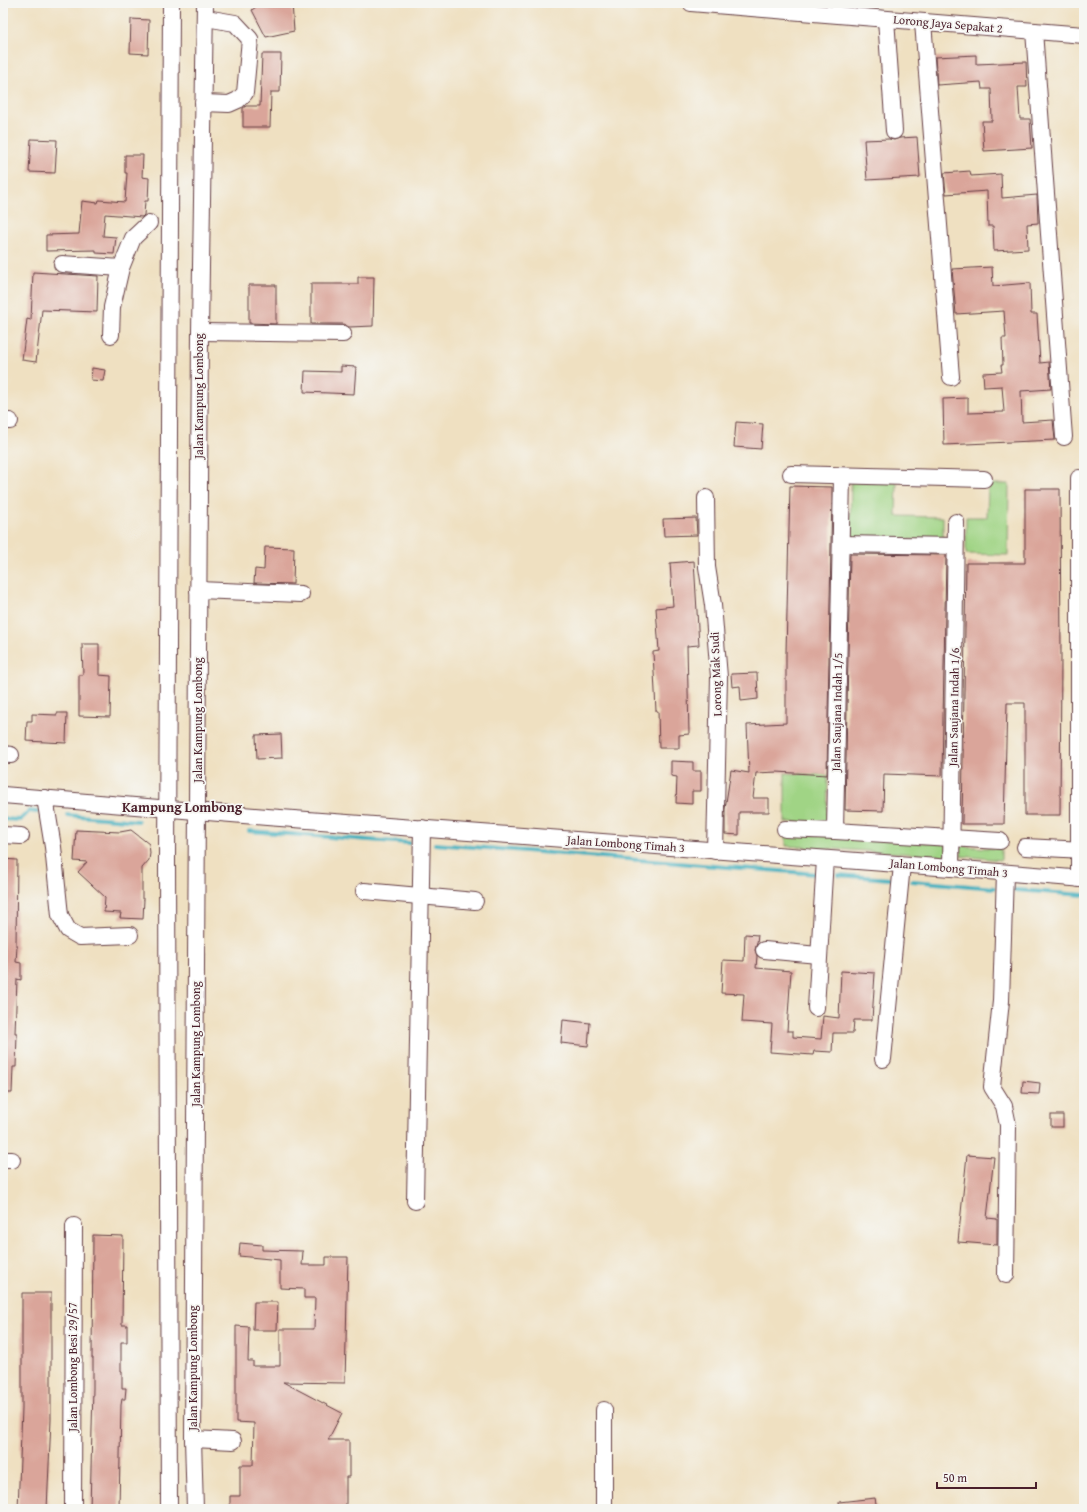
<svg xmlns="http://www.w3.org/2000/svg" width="1087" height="1512" font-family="'Gentium Book Plus',serif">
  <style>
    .green { fill: #a0d485; stroke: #757a58 }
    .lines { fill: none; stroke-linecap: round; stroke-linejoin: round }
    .stream { stroke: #41afbe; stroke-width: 4 }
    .building { fill: #daa59a }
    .minor-casing { stroke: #633c42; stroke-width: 18 }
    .minor { stroke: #fff; stroke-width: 16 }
    .labels { text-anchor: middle; stroke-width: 3.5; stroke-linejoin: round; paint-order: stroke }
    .street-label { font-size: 12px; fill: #4a1f2b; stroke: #f6f6f2 }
    .quarter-label { font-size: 14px; font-weight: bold; fill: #4a1f2b; stroke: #f6f6f2 }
  </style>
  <rect width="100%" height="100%" fill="#f6f6f2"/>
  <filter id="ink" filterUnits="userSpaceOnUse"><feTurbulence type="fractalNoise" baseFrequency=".025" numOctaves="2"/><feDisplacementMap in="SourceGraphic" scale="8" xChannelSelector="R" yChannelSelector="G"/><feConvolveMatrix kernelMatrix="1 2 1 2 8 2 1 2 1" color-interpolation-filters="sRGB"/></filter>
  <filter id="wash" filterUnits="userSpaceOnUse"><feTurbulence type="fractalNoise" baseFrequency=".012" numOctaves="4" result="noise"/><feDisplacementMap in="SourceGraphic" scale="16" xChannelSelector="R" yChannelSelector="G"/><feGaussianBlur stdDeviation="0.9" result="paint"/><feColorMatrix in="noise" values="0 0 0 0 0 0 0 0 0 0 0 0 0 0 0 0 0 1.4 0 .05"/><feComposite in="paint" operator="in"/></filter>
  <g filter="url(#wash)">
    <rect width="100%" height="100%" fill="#efe0c1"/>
    <g class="green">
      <path d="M 851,481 L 897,482 L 896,516 L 943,517 L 943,540 L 850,538 Z"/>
      <path d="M 988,484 L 1009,484 L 1008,555 L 966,554 L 966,517 L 987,517 Z"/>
      <path d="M 785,773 L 828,775 L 827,823 L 785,822 Z"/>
      <path d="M 786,833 L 947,844 L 947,856 L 786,846 Z"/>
      <path d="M 961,846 L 1001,849 L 1001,860 L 961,856 Z"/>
    </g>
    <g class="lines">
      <g class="stream">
        <path d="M 67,815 L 138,821"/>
        <path d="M 3,819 L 20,820 L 29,811 L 37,812"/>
        <path d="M 249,831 L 409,843"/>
        <path d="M 435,844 L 818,874"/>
        <path d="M 838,875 L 890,879"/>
        <path d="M 912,881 L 994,888"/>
        <path d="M 1015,890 L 1084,895"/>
      </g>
    </g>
    <g id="blocks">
      <g class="building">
        <path d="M 261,3 L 292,3 L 294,31 L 266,37 L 252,10 Z"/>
        <path d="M 131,19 L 149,20 L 148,54 L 130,53 Z"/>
        <path d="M 262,54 L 281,54 L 280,92 L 271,92 L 270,127 L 243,127 L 243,108 L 246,106 L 260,106 Z"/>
        <path d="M 976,55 L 976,64 L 1026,62 L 1027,87 L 1018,87 L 1020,119 L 1030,119 L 1032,148 L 984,151 L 982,121 L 992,121 L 991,89 L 982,89 L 981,82 L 937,85 L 935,57 Z"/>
        <path d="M 917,137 L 920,177 L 867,180 L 864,140 L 889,139 L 894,140 L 900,138 Z"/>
        <path d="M 31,139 L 57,140 L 55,173 L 29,172 Z"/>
        <path d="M 125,155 L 143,155 L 142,177 L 149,178 L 148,201 L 145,201 L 144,215 L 142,217 L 105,214 L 103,236 L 116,237 L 114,254 L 96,253 L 96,250 L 46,251 L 46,235 L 79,234 L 82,201 L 98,203 L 99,200 L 125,202 L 127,173 L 125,173 Z"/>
        <path d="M 970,171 L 971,176 L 1001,174 L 1002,198 L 1037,195 L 1038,223 L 1027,224 L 1028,249 L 994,251 L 993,226 L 988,226 L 987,191 L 946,194 L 944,173 Z"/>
        <path d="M 992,267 L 993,286 L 1030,283 L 1031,314 L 1037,314 L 1040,363 L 1049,362 L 1051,389 L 1021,391 L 1022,422 L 1053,420 L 1055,440 L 944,445 L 943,399 L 968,398 L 968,413 L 1004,412 L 1002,386 L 984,387 L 983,373 L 1002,372 L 1001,365 L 1003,365 L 1002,338 L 1006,338 L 1004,311 L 956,314 L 952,269 Z"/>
        <path d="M 33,272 L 98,276 L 97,312 L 42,310 L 36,362 L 22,360 L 27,319 L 31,320 Z"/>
        <path d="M 358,277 L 374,277 L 373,326 L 349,327 L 343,324 L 311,324 L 311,284 L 358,284 Z"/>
        <path d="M 249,285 L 276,285 L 276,324 L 249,323 Z"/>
        <path d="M 341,366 L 356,367 L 354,394 L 304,392 L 305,371 L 341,372 Z"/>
        <path d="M 92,368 L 105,370 L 103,381 L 91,380 Z"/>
        <path d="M 736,422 L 763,424 L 761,449 L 734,447 Z"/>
        <path d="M 790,486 L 832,487 L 827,775 L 777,772 L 756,773 L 753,798 L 769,798 L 769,812 L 739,812 L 739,835 L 725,834 L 725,809 L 731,770 L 749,773 L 747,725 L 786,723 L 786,653 Z"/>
        <path d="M 1025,489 L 1060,489 L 1061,657 L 1060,815 L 1025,815 L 1025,703 L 1007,703 L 1004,824 L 962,824 L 966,563 L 1025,563 Z"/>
        <path d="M 696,518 L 697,535 L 664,536 L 663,519 Z"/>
        <path d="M 265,547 L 294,548 L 293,584 L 254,583 L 255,569 L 264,570 Z"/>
        <path d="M 850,554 L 946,555 L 942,776 L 884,774 L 883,811 L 845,810 Z"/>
        <path d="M 694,561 L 699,645 L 687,646 L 689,734 L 679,735 L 679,748 L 659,748 L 658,711 L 656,711 L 653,652 L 659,651 L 656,608 L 673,606 L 670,563 Z"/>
        <path d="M 82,644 L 99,644 L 99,675 L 111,676 L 110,717 L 79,716 L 79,675 L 83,675 Z"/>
        <path d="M 757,673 L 758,699 L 741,701 L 740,686 L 732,687 L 731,674 Z"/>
        <path d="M 57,713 L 67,713 L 66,743 L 26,741 L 27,721 L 32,721 L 32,714 L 57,715 Z"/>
        <path d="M 281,734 L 282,758 L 257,759 L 256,735 Z"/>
        <path d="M 671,761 L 693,762 L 693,771 L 701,771 L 701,791 L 692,791 L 692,804 L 676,803 L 677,777 L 671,776 Z"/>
        <path d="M 76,830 L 120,832 L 131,830 L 149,844 L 150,853 L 149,860 L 142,868 L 142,899 L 144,899 L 143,919 L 120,918 L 121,913 L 104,912 L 105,897 L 78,872 L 87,862 L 74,861 Z"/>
        <path d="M 3,859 L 17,860 L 16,946 L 17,946 L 16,962 L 21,963 L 21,980 L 17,979 L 15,1033 L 17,1033 L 16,1067 L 13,1067 L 12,1093 L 3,1093 Z"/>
        <path d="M 745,934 L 758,935 L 757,943 L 755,950 L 757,956 L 756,968 L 791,971 L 787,1031 L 793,1031 L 793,1037 L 821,1039 L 823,1016 L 839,1018 L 841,971 L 875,973 L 872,1020 L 854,1020 L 853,1033 L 833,1033 L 832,1052 L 814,1051 L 813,1055 L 770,1052 L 772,1024 L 742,1022 L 744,994 L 721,993 L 723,960 L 744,961 Z"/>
        <path d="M 563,1020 L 590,1023 L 588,1046 L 561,1043 Z"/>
        <path d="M 1023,1081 L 1040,1083 L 1039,1094 L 1022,1093 Z"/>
        <rect x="1051" y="1115" width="12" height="12"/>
        <path d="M 967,1155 L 994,1157 L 987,1218 L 997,1219 L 997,1245 L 958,1242 Z"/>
        <path d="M 93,1235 L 123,1236 L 122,1325 L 127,1325 L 127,1342 L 121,1342 L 121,1371 L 122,1371 L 122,1388 L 126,1388 L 125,1399 L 122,1399 L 121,1405 L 119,1509 L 90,1509 L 93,1388 L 93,1358 L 92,1358 Z"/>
        <path d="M 240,1243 L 262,1245 L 262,1250 L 303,1251 L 302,1265 L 326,1265 L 326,1257 L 348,1257 L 345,1383 L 283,1382 L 342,1413 L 328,1440 L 349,1440 L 349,1477 L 346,1477 L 346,1509 L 230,1509 L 230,1496 L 240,1496 L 240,1465 L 253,1465 L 254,1423 L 236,1422 L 236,1326 L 249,1327 L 248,1361 L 253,1361 L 253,1366 L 280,1366 L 280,1329 L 314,1329 L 315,1298 L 304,1298 L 304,1289 L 280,1288 L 280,1260 L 239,1256 Z"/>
        <path d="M 22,1293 L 51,1293 L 51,1420 L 47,1509 L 18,1509 L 22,1409 Z"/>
        <path d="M 254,1302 L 278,1302 L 277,1330 L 253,1330 Z"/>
        <path d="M 875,1498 L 877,1509 L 840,1509 L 839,1502 Z"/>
      </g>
    </g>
  </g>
  <g filter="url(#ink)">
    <use href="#blocks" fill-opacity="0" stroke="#633c42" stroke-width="1"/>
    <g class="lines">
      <defs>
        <g id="minor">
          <path d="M 691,3 L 1084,35"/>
          <path d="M 886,19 L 894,131"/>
          <path d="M 923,22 L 951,377"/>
          <path d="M 1034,31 L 1064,437"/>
          <path d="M 203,103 L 229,104 L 238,100 L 245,93 L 250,39 L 235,23 L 206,18"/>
          <path d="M 62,264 L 121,268"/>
          <path d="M 200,332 L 343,334"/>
          <path d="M 111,335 L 112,307 L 121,268 L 133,238 L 149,223"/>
          <path d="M 3,421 L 10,421"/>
          <path d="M 791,474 L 984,479"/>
          <path d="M 842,476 L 835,831 L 1000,841"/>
          <path d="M 706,498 L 707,567 L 713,605 L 719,677 L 715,851"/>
          <path d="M 841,544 L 955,546"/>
          <path d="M 198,590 L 301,594"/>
          <path d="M 3,754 L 11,755"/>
          <path d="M 3,795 L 267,817 L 951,868 L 1084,879"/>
          <path d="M 45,798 L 53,847 L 60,915 L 68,930 L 80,937 L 130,935"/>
          <path d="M 785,829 L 835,831"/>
          <path d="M 3,835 L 21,836"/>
          <path d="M 1025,847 L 1084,850"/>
          <path d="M 951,868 L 956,522"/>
          <path d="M 1005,873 L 1001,1001 L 992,1087 L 1004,1106 L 1008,1125 L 1006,1275"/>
          <path d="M 1079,879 L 1079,478"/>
          <path d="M 364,891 L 475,901"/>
          <path d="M 764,950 L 818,955"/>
          <path d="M 816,1008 L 825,859"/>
          <path d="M 883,1059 L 902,865"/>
          <path d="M 3,1160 L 12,1160"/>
          <path d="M 415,1201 L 422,828"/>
          <path d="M 604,1410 L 604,1509"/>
          <path d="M 193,1439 L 233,1441"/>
          <path d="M 73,1509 L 74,1226"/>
          <path d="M 169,1509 L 167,861 L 171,3"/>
          <path d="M 195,1509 L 193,1439 L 200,332 L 205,3"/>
        </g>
      </defs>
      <use href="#minor" class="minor-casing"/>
      <use href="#minor" class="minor"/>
    </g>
  </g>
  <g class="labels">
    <g class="street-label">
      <text transform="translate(948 24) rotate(5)" y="4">Lorong Jaya Sepakat 2</text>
      <text transform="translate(199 396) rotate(-90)" y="4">Jalan Kampung Lombong</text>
      <text transform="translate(716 674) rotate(-92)" y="4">Lorong Mak Sudi</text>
      <text transform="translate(954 707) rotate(-89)" y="4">Jalan Saujana Indah 1/6</text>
      <text transform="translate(837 712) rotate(-89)" y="4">Jalan Saujana Indah 1/5</text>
      <text transform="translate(198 720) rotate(-90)" y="4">Jalan Kampung Lombong</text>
      <text transform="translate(626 844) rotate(4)" y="4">Jalan Lombong Timah 3</text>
      <text transform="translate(949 868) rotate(5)" y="4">Jalan Lombong Timah 3</text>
      <text transform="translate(196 1044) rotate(-90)" y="4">Jalan Kampung Lombong</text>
      <text transform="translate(73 1367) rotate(-90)" y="4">Jalan Lombong Besi 29/57</text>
      <text transform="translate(193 1368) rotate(-90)" y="4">Jalan Kampung Lombong</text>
    </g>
    <g class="quarter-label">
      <text x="182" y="812">Kampung Lombong</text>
    </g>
  </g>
  <rect width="1087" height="1512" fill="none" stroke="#f6f6f2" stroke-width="16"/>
  <path d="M937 1482v6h99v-6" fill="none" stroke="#4a1f2b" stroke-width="2"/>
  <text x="943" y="1482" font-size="12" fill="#4a1f2b" stroke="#f6f6f2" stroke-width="3" paint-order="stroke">50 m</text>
</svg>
